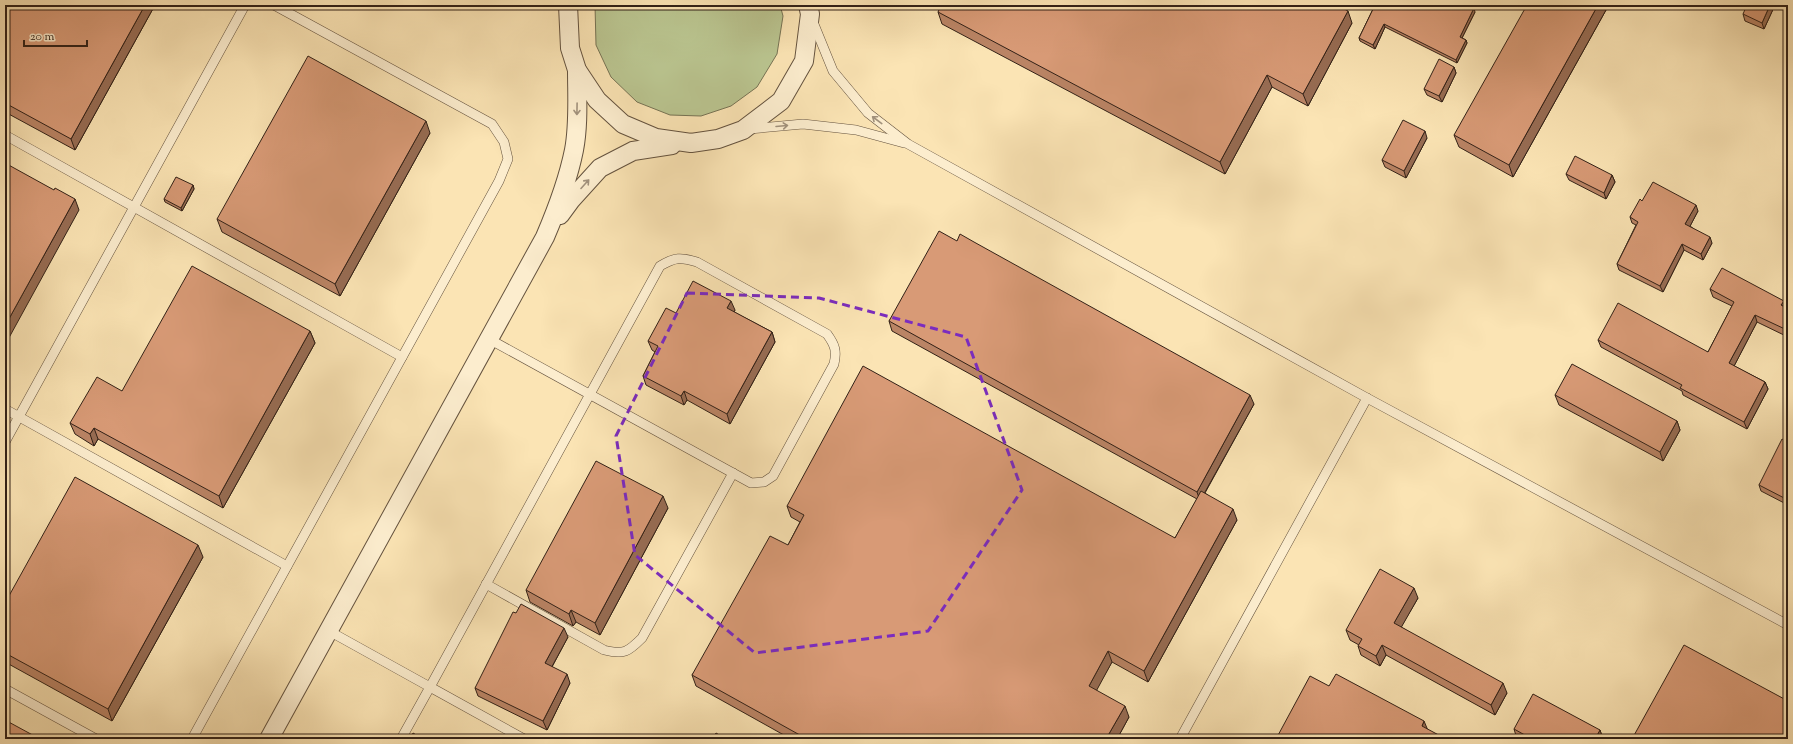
<svg xmlns="http://www.w3.org/2000/svg" width="1793" height="744" font-family="'Sorts Mill Goudy',serif">
  <style>
    .green { fill: #bac590; stroke: #767354 }
    .lines { fill: none; stroke-linecap: round; stroke-linejoin: round }
    .lane-casing { stroke: #64523e; stroke-width: 10 }
    .street-casing { stroke: #64523e; stroke-width: 20 }
    .lane { stroke: #fcedce; stroke-width: 9 }
    .street { stroke: #fcedce; stroke-width: 18 }
    .wall { fill: #ba8465; stroke: #322117 }
    .shaded-wall { fill: #976c53; stroke: #322117 }
    .building { fill: #d89a76; stroke: #322117 }
    .oneway { stroke: #a1917c }
    .marked { fill: none; stroke: #7b2cbf; stroke-width: 3; stroke-dasharray: 8 5; stroke-linejoin: round }
  </style>
  <rect width="100%" height="100%" fill="#fbe4b4"/>
  <filter id="stains"><feTurbulence type="fractalNoise" baseFrequency=".005" numOctaves="4"/><feColorMatrix values="0 0 0 0 .2 0 0 0 0 .09 0 0 0 0 .02 0 0 0 .5 -.17"/></filter>
  <radialGradient id="worn" r=".72"><stop offset=".6" stop-color="#630" stop-opacity="0"/><stop offset="1" stop-color="#630" stop-opacity=".3"/></radialGradient>
  <path class="green" d="M 595,5 L 780,5 L 783,16 L 777,54 L 757,87 L 731,106 L 701,116 L 670,115 L 637,102 L 611,77 L 596,45 Z"/>
  <g class="lines">
    <defs>
      <g id="lane">
        <path d="M 813,22 L 833,71 L 868,113 L 908,144 L 1367,398 L 1788,625"/>
        <path d="M 749,129 L 803,124 L 856,130 L 904,143"/>
        <path d="M 5,135 L 402,357"/>
        <path d="M 5,409 L 287,566"/>
        <path d="M 5,442 L 245,5"/>
        <path d="M 486,584 L 604,650 C 624,655 628,652 642,638 L 733,473"/>
        <path d="M 329,631 L 430,687 L 660,266 C 675,257 681,257 697,262 L 827,334 C 835,345 837,351 834,364 L 773,476 L 764,482 L 751,483 L 489,339"/>
        <path d="M 5,689 L 96,739"/>
        <path d="M 192,739 L 499,181 L 508,159 L 504,142 L 492,124 L 274,5"/>
        <path d="M 401,739 L 430,687 L 524,739"/>
        <path d="M 1180,739 L 1367,398"/>
      </g>
      <g id="street">
        <path d="M 568,5 L 570,48 L 577,70 L 597,100 L 623,124 L 656,138 L 691,143 L 718,139 L 743,130 L 781,101 L 804,61 L 810,14 L 808,5"/>
        <path d="M 560,215 L 571,200 L 600,168 L 633,151 L 672,145"/>
        <path d="M 269,739 L 545,237 C 557,209 568,180 574,150 C 579,124 577,97 577,70"/>
      </g>
    </defs>
    <use href="#lane" class="lane-casing"/>
    <use href="#street" class="street-casing"/>
    <use href="#lane" class="lane"/>
    <use href="#street" class="street"/>
  </g>
  <g class="wall">
    <path d="M 5,5 L 155,5 L 75,150 L 5,112 Z"/>
    <path d="M 1375,5 L 1475,12 L 1462,38 L 1466,40 L 1467,43 L 1457,63 L 1385,27 L 1375,49 L 1360,41 L 1359,38 Z"/>
    <path d="M 1775,5 L 1764,29 L 1745,21 L 1743,14 Z"/>
    <path d="M 1606,10 L 1513,177 L 1459,147 L 1454,135 Z"/>
    <path d="M 938,12 L 1352,23 L 1308,106 L 1272,87 L 1225,174 L 942,24 Z"/>
    <path d="M 1454,67 L 1456,73 L 1442,102 L 1427,95 L 1424,89 Z"/>
    <path d="M 430,133 L 340,296 L 222,232 L 217,219 Z"/>
    <path d="M 1427,138 L 1406,178 L 1385,167 L 1382,160 Z"/>
    <path d="M 1566,174 L 1612,175 L 1615,182 L 1606,199 L 1569,180 Z"/>
    <path d="M 193,185 L 194,189 L 182,211 L 165,202 L 164,199 Z"/>
    <path d="M 1642,201 L 1698,211 L 1690,226 L 1712,243 L 1703,260 L 1684,250 L 1663,292 L 1619,270 L 1617,264 L 1636,225 L 1632,223 L 1630,217 Z"/>
    <path d="M 957,241 L 1254,404 L 1205,493 L 1237,520 L 1148,682 L 1112,662 L 1096,690 L 1129,717 L 1117,739 L 791,739 L 696,686 L 692,675 L 788,545 L 800,522 L 791,517 L 787,506 L 1175,538 L 1197,499 L 892,331 L 889,321 Z"/>
    <path d="M 1710,289 L 1784,301 L 1786,308 L 1788,309 L 1788,337 L 1757,322 L 1734,366 L 1765,382 L 1768,389 L 1747,429 L 1683,395 L 1682,391 L 1601,347 L 1598,340 L 1708,352 L 1732,306 L 1713,297 Z"/>
    <path d="M 735,310 L 734,312 L 772,332 L 775,342 L 730,424 L 687,400 L 684,405 L 646,385 L 643,376 L 655,352 L 652,350 L 648,341 L 676,313 Z"/>
    <path d="M 310,331 L 315,343 L 223,508 L 98,439 L 94,446 L 75,434 L 70,423 L 122,391 Z"/>
    <path d="M 1555,395 L 1677,421 L 1680,430 L 1663,461 L 1559,405 Z"/>
    <path d="M 1788,442 L 1788,505 L 1761,491 L 1759,485 Z"/>
    <path d="M 668,508 L 600,635 L 576,622 L 573,626 L 530,602 L 526,590 Z"/>
    <path d="M 203,557 L 112,721 L 5,662 L 5,603 Z"/>
    <path d="M 1418,598 L 1401,627 L 1507,693 L 1495,715 L 1386,655 L 1380,666 L 1361,655 L 1358,646 L 1359,645 L 1350,640 L 1346,630 Z"/>
    <path d="M 568,637 L 552,667 L 570,683 L 547,730 L 478,696 L 475,688 Z"/>
    <path d="M 1514,729 L 1600,730 L 1603,739 L 1517,739 Z"/>
  </g>
  <g class="shaded-wall">
    <path d="M 145,5 L 155,5 L 75,150 L 71,139 Z"/>
    <path d="M 1598,5 L 1604,5 L 1606,10 L 1513,177 L 1509,165 Z"/>
    <path d="M 1770,5 L 1775,5 L 1764,29 L 1762,23 Z"/>
    <path d="M 1474,8 L 1475,12 L 1461,40 L 1460,37 Z"/>
    <path d="M 1348,11 L 1352,23 L 1308,106 L 1303,94 Z"/>
    <path d="M 1384,24 L 1385,27 L 1375,49 L 1373,45 Z"/>
    <path d="M 1466,40 L 1467,43 L 1457,63 L 1456,60 Z"/>
    <path d="M 1454,67 L 1456,73 L 1442,102 L 1439,96 Z"/>
    <path d="M 1267,75 L 1272,87 L 1225,174 L 1220,162 Z"/>
    <path d="M 426,121 L 430,133 L 340,296 L 335,284 Z"/>
    <path d="M 1425,131 L 1427,138 L 1406,178 L 1404,171 Z"/>
    <path d="M 1612,175 L 1615,182 L 1606,199 L 1604,193 Z"/>
    <path d="M 193,185 L 194,189 L 182,211 L 181,208 Z"/>
    <path d="M 75,199 L 79,210 L 5,345 L 5,326 Z"/>
    <path d="M 1696,205 L 1698,211 L 1688,230 L 1685,224 Z"/>
    <path d="M 1710,237 L 1712,243 L 1703,260 L 1701,254 Z"/>
    <path d="M 1682,244 L 1684,250 L 1663,292 L 1660,286 Z"/>
    <path d="M 731,301 L 735,310 L 731,318 L 727,308 Z"/>
    <path d="M 1784,301 L 1786,308 L 1781,305 Z"/>
    <path d="M 1755,315 L 1757,322 L 1732,370 L 1729,363 Z"/>
    <path d="M 310,331 L 315,343 L 223,508 L 219,496 Z"/>
    <path d="M 772,332 L 775,342 L 730,424 L 727,414 Z"/>
    <path d="M 1765,382 L 1768,389 L 1747,429 L 1744,422 Z"/>
    <path d="M 684,391 L 687,400 L 684,405 L 681,396 Z"/>
    <path d="M 1250,395 L 1254,404 L 1200,501 L 1197,492 Z"/>
    <path d="M 1677,421 L 1680,430 L 1663,461 L 1660,452 Z"/>
    <path d="M 94,428 L 98,439 L 94,446 L 90,434 Z"/>
    <path d="M 663,496 L 668,508 L 600,635 L 595,623 Z"/>
    <path d="M 1233,509 L 1237,520 L 1148,682 L 1144,671 Z"/>
    <path d="M 198,545 L 203,557 L 112,721 L 108,709 Z"/>
    <path d="M 1414,588 L 1418,598 L 1398,633 L 1394,623 Z"/>
    <path d="M 571,610 L 576,622 L 573,626 L 569,614 Z"/>
    <path d="M 564,628 L 568,637 L 549,672 L 545,663 Z"/>
    <path d="M 1382,645 L 1386,655 L 1380,666 L 1376,656 Z"/>
    <path d="M 1108,651 L 1112,662 L 1093,697 L 1089,686 Z"/>
    <path d="M 567,674 L 570,683 L 547,730 L 543,721 Z"/>
    <path d="M 1503,683 L 1507,693 L 1495,715 L 1491,705 Z"/>
    <path d="M 1125,706 L 1129,717 L 1117,739 L 1106,739 Z"/>
    <path d="M 1424,721 L 1429,733 L 1422,726 Z"/>
    <path d="M 1600,730 L 1603,739 L 1595,739 Z"/>
  </g>
  <g class="building">
    <path d="M 5,5 L 145,5 L 71,139 L 5,103 Z"/>
    <path d="M 941,5 L 1337,5 L 1348,11 L 1303,94 L 1267,75 L 1220,162 L 938,12 Z"/>
    <path d="M 1375,5 L 1468,5 L 1474,8 L 1460,37 L 1466,40 L 1456,60 L 1384,24 L 1373,45 L 1359,38 Z"/>
    <path d="M 1527,5 L 1598,5 L 1509,165 L 1454,135 Z"/>
    <path d="M 1747,5 L 1770,5 L 1762,23 L 1743,14 Z"/>
    <path d="M 308,56 L 426,121 L 335,284 L 217,219 Z"/>
    <path d="M 1439,59 L 1454,67 L 1439,96 L 1424,89 Z"/>
    <path d="M 1403,120 L 1425,131 L 1404,171 L 1382,160 Z"/>
    <path d="M 1575,156 L 1612,175 L 1604,193 L 1566,174 Z"/>
    <path d="M 5,163 L 54,190 L 55,188 L 75,199 L 5,326 Z"/>
    <path d="M 176,177 L 193,185 L 181,208 L 164,199 Z"/>
    <path d="M 1653,182 L 1696,205 L 1685,224 L 1710,237 L 1701,254 L 1682,244 L 1660,286 L 1617,264 L 1638,222 L 1630,217 L 1640,199 L 1642,201 Z"/>
    <path d="M 939,231 L 957,241 L 960,234 L 974,242 L 1250,395 L 1197,492 L 889,321 Z"/>
    <path d="M 192,266 L 310,331 L 219,496 L 94,428 L 90,434 L 70,423 L 97,377 L 122,391 Z"/>
    <path d="M 1722,268 L 1784,301 L 1781,305 L 1788,309 L 1788,327 L 1787,330 L 1755,315 L 1729,363 L 1765,382 L 1744,422 L 1680,388 L 1682,385 L 1598,340 L 1618,303 L 1708,352 L 1734,302 L 1710,289 Z"/>
    <path d="M 693,281 L 731,301 L 727,308 L 772,332 L 727,414 L 684,391 L 681,396 L 643,376 L 658,346 L 648,341 L 666,308 L 676,313 Z"/>
    <path d="M 1572,364 L 1677,421 L 1660,452 L 1555,395 Z"/>
    <path d="M 863,366 L 1175,538 L 1201,491 L 1233,509 L 1144,671 L 1108,651 L 1089,686 L 1125,706 L 1106,739 L 807,739 L 692,675 L 770,536 L 788,545 L 804,515 L 787,506 Z"/>
    <path d="M 1782,439 L 1788,442 L 1788,500 L 1759,485 Z"/>
    <path d="M 596,461 L 663,496 L 595,623 L 571,610 L 569,614 L 526,590 Z"/>
    <path d="M 75,477 L 198,545 L 108,709 L 5,653 L 5,603 Z"/>
    <path d="M 1380,569 L 1414,588 L 1394,623 L 1503,683 L 1491,705 L 1382,645 L 1376,656 L 1358,646 L 1362,639 L 1346,630 Z"/>
    <path d="M 521,604 L 564,628 L 545,663 L 567,674 L 543,721 L 475,688 L 513,612 L 516,613 Z"/>
    <path d="M 1684,645 L 1788,701 L 1788,739 L 1632,739 Z"/>
    <path d="M 1336,674 L 1424,721 L 1422,726 L 1446,739 L 1276,739 L 1310,676 L 1329,686 Z"/>
    <path d="M 1533,694 L 1600,730 L 1595,739 L 1532,739 L 1514,729 Z"/>
    <path d="M 5,720 L 40,739 L 5,739 Z"/>
    <path d="M 413,733 L 423,739 L 410,739 Z"/>
    <path d="M 716,733 L 726,739 L 712,739 Z"/>
  </g>
  <defs><path id="oneway-shaft" d="M-6 0H5M1.5-3L5.5 0L1.5 3" fill="none" stroke-width="1.6" stroke-linecap="round" stroke-linejoin="round"/></defs>
  <g class="oneway">
    <use href="#oneway-shaft" transform="translate(577 109) rotate(91)"/>
    <use href="#oneway-shaft" transform="translate(877 120) rotate(-143)"/>
    <use href="#oneway-shaft" transform="translate(782 126) rotate(-5)"/>
    <use href="#oneway-shaft" transform="translate(585 184) rotate(-48)"/>
  </g>
  <path class="marked" d="M 687,293 L 819,298 L 966,337 L 1022,490 L 928,631 L 755,653 L 635,555 L 616,436 Z"/>
  <rect width="1793" height="744" fill="none" stroke="#fbe4b4" stroke-width="20"/>
  <rect x="6" y="6" width="1781" height="732" fill="none" stroke="#322117" stroke-width="2"/>
  <rect x="10" y="10" width="1773" height="724" fill="none" stroke="#322117"/>
  <path d="M24 40v6h63v-6" fill="none" stroke="#322117" stroke-width="2"/>
  <text x="30" y="40" font-size="12" fill="#322117" stroke="#fcedce" stroke-width="3" paint-order="stroke">20 m</text>
  <rect width="100%" height="100%" filter="url(#stains)"/>
  <rect width="100%" height="100%" fill="url(#worn)"/>
</svg>
